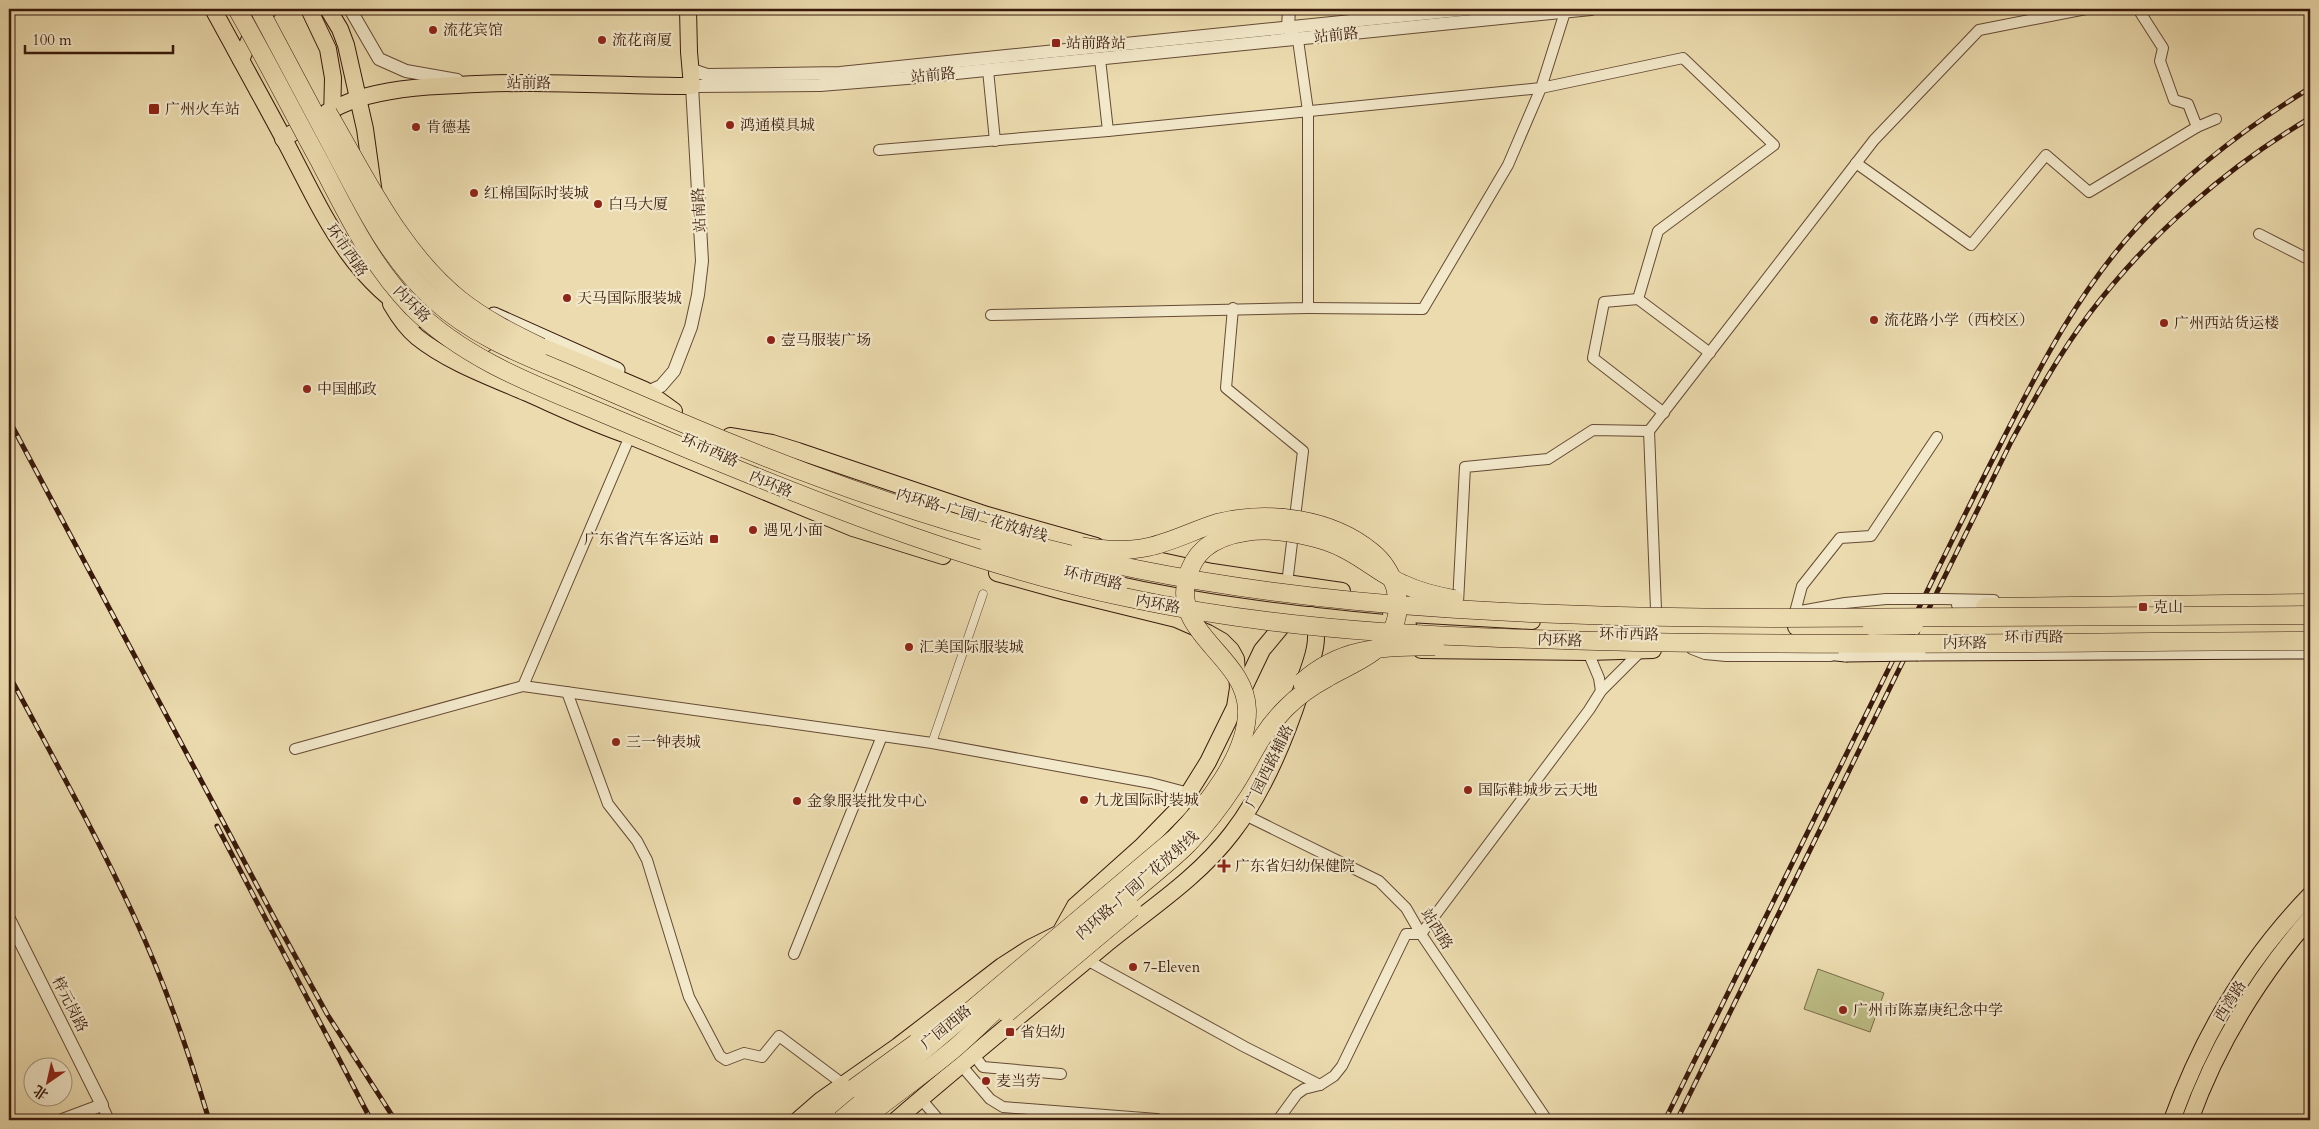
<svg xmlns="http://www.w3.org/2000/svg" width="2319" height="1129" font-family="Cardo,'Noto Serif SC',serif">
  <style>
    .green { fill: #bdbe86; stroke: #7a6c49 }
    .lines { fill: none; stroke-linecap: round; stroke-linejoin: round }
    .pedestrian-casing { stroke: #654a34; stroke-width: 9 }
    .minor-casing { stroke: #654a34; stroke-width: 12 }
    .tertiary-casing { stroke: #654a34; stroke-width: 14 }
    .secondary-casing { stroke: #38190c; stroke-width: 17 }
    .primary-casing { stroke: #38190c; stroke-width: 18 }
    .trunk-casing { stroke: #38190c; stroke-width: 19 }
    .pedestrian { stroke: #f2e8ca; stroke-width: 8 }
    .minor { stroke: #f2e8ca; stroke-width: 10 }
    .tertiary { stroke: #f2e8ca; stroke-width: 12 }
    .secondary { stroke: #f2e8ca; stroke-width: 15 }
    .primary { stroke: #ebdbae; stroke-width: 16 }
    .trunk { stroke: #ebdbae; stroke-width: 18 }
    .rail-casing { stroke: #38190c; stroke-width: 5 }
    .rail { stroke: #f2e8ca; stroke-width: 3; stroke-dasharray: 9; stroke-linecap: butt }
    .minor-bridge-casing { stroke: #654a34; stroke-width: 12; stroke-linecap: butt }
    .secondary-bridge-casing { stroke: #38190c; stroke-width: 17; stroke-linecap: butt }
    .primary-bridge-casing { stroke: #38190c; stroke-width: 18; stroke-linecap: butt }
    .trunk-bridge-casing { stroke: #38190c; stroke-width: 19; stroke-linecap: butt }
    .minor-bridge { stroke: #f2e8ca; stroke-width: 10 }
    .secondary-bridge { stroke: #f2e8ca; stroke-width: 15 }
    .primary-bridge { stroke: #ebdbae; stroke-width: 16 }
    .trunk-bridge { stroke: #ebdbae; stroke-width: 18 }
    .poi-dot { fill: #8f2418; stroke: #f2e8ca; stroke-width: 2 }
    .labels { text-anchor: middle; stroke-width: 4.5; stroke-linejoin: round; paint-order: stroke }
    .poi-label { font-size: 15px; fill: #38190c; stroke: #f2e8ca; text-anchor: start }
    .street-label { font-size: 15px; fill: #38190c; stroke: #f2e8ca }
  </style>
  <rect width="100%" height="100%" fill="#ebdbae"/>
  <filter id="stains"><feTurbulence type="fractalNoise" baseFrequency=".004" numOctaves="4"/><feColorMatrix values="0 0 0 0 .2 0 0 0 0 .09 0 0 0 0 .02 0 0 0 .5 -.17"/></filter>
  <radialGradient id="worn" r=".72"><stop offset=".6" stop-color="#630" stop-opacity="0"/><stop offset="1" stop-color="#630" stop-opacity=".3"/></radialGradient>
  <path class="green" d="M 1818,969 L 1884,993 L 1870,1032 L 1804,1009 Z"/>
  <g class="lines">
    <defs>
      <path id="pedestrian" d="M 932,743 L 983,594"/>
      <g id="minor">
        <path d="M 1477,9 L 1478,21"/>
        <path d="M 2138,9 L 2163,48 L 2160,61 L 2174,100 L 2188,104 L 2197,127 L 2216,119"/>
        <path d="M 1100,59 L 1108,131"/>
        <path d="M 988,70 L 995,141"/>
        <path d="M 879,150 L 1108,131 L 1541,88 L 1565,12"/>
        <path d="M 1856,163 L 1971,245 L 2046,155 L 2089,192 L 2197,127"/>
        <path d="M 2259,234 L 2310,260"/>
        <path d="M 1638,299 L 1604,302 L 1593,358 L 1664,413"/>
        <path d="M 1233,308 L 1226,388 L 1303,451 L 1287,584"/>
        <path d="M 1308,308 L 1423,309 L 1508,165 L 1541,88 L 1683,58 L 1774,145 L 1658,231 L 1638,299 L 1710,353"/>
        <path d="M 991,315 L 1308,308 L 1308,111 L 1298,40"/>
        <path d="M 1649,431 L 1656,609"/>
        <path d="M 1886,599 L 1845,603 L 1795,612 L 1802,586 L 1840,538 L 1871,536 L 1937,437"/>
        <path d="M 1942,599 L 1994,600"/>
        <path d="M 1458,603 L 1465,467 L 1548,459 L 1593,430 L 1649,431 L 1874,140 L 1979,30 L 2086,9"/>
        <path d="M 1957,605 L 1985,607"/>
        <path d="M 1691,644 L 1692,649 L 1705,654 L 1726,656 L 1831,656"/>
        <path d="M 1588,652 L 1599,678 L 1601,691"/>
        <path d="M 523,686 L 630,436"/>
        <path d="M 567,692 L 608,804 L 637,841 L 647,860 L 689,997 L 720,1056 L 726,1060 L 744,1053 L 762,1057 L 779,1036 L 843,1084"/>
        <path d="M 295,749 L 523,686 L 932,743 L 1151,783 L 1189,793"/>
        <path d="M 1245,815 L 1379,881 L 1406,908 L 1421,934 L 1547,1120"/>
        <path d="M 794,954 L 882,736"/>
        <path d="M 1087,960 L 1245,1047 L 1320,1085"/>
        <path d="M 973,1054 L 983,1067 L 1061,1074"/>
        <path d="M 961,1065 L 990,1099 L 1003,1107 L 1157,1119"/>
        <path d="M 921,1099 L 939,1120"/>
        <path d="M 102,1105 L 109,1120"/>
        <path d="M 1278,1120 L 1297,1094 L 1304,1089 L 1320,1085 L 1334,1076 L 1342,1066 L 1406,934 L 1421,934 L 1589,710 L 1601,691 L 1642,650"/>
      </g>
      <g id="tertiary">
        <path d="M 350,9 L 379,59 L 406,71 L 457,80"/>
        <path d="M 1289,9 L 1288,28 L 1293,34"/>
        <path d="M 690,66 L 695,71 L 707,75 L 840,73 L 1469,9"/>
        <path d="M 645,390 L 652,390 L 661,386 L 674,371 L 691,327 L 698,295 L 702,261 L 692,86 L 820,85 L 907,78 L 1591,9"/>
        <path d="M 9,919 L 102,1105 L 62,1120"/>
      </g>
      <g id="secondary">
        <path d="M 494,315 L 617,370"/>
        <path d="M 1812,647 L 1826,652 L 1846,654"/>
        <path d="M 1918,653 L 2310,651"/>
      </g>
      <g id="primary">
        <path d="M 213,9 C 237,53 262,98 286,143 C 323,213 348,276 419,319"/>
        <path d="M 309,9 L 328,49 L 333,78 L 332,119"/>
        <path d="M 328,9 L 340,29 L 346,45 L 365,129 L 374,194"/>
        <path d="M 241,60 L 253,31 L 269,9"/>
        <path d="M 283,139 C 307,124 330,108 357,99 C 388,89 425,86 458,85 C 536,80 614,86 692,86 L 689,52 L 688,9"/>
        <path d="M 391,304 C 398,316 406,328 417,337 C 448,362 490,377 527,393 C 561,408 594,424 630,436 L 853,528 L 943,556"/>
        <path d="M 495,357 L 608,405"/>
        <path d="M 617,378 L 645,390 L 674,411"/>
        <path d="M 730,436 L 772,443 L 798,451 L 987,515 L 1096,546"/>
        <path d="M 1120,552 L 1212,572 L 1342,591"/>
        <path d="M 1106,582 C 1206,605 1306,616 1408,625"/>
        <path d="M 1391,613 L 1532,621"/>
        <path d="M 1796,627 L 1871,627"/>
        <path d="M 1421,650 L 1588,652 L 1653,650"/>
        <path d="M 1240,696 L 1262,650 L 1292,614"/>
        <path d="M 798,1120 L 821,1100 L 898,1046 L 1002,966 L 1030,948 L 1060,933 L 1075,906 L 1141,847 L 1180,807 L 1208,762 L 1235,707 L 1238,688 L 1236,659 L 1231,650 L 1222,641 L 1208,633 L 1176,619 L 1066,592 L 997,573"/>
        <path d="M 896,1120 C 965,1061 1035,1003 1105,945 C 1148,910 1198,878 1232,833 C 1264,792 1285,740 1301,691 C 1309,668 1324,638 1311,615"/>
        <path d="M 2172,1120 C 2202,1037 2248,959 2310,895"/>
        <path d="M 2190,1120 C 2217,1045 2258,978 2310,918"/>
      </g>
      <g id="trunk">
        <path d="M 541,347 L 617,378"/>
        <path d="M 596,400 L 823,490 L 988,544"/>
        <path d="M 1985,607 L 2310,603"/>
        <path d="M 812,1120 L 854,1088"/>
      </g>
    </defs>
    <use href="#pedestrian" class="pedestrian-casing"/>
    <use href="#minor" class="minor-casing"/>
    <use href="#tertiary" class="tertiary-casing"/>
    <use href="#secondary" class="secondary-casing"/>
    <use href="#primary" class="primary-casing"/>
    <use href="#trunk" class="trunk-casing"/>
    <use href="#pedestrian" class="pedestrian"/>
    <use href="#minor" class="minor"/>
    <use href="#tertiary" class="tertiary"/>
    <use href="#secondary" class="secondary"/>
    <use href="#primary" class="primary"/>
    <use href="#trunk" class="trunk"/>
    <defs>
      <g id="rail">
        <path d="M 9,420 L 277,923 L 327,1014 L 395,1120"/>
        <path d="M 9,675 C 51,754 95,832 133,914 C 164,980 188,1050 209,1120"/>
        <path d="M 217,826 L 371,1120"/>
        <path d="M 1665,1120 C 1740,968 1816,816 1891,664 C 1927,592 1962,519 1999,447 C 2039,368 2080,288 2141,223 C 2191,169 2248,126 2310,88"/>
        <path d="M 1677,1120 L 2011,442 C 2035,398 2059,354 2090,313 C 2149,235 2226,168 2310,118"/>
      </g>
    </defs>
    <use href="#rail" class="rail-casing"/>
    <use href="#rail" class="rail"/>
    <defs>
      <path id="minor-bridge" d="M 1886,599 L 1942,599"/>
      <path id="secondary-bridge" d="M 1846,654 L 1918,653"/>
      <path id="primary-bridge" d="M 1871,627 L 1915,626"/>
      <g id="trunk-bridge">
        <path d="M 237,9 C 266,59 292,111 320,162 C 347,214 371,265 413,308 C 461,355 522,380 583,405 C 619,420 654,435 690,450 C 833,509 977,566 1129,598 C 1296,634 1468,638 1637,642 C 1861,646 2086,642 2310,641"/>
        <path d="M 259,9 C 284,56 309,103 334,150 C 363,204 388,259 435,301 C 473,335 518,353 564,372 C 603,389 641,405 680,422 C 827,485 979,537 1136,569 C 1343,611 1562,617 1773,618 C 1952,618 2131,616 2310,615"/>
        <path d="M 328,113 C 366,178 399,250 459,299 C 484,319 512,333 541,347"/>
        <path d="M 988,544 L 1119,584"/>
        <path d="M 1302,682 C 1342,646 1384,647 1435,646"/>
        <path d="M 1007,1013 L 1132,908"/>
        <path d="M 854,1088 L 916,1043"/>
        <path d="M 841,1120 L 1174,839 C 1204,809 1248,755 1247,710 C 1246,656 1172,635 1187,578 C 1190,567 1195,557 1204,549 C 1226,530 1263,528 1291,533 C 1311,536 1331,541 1348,551 C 1367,561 1384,576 1403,584 C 1420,592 1437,596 1454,599"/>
        <path d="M 862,1120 C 893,1096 925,1073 955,1048 C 986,1021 1014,990 1046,964 C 1075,940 1104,916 1133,892 C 1151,876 1171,861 1188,844 C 1205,826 1220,807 1233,787 C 1253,756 1259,735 1286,708 C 1298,696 1312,686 1327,678 C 1350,664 1381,655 1393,628 C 1405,602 1393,569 1372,552 C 1331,518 1268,510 1217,523 C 1194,530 1172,542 1148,547 C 1126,552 1103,550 1081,546"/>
      </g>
    </defs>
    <use href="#minor-bridge" class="minor-bridge-casing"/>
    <use href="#secondary-bridge" class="secondary-bridge-casing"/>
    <use href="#primary-bridge" class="primary-bridge-casing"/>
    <use href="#trunk-bridge" class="trunk-bridge-casing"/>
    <use href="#minor-bridge" class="minor-bridge"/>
    <use href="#secondary-bridge" class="secondary-bridge"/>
    <use href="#primary-bridge" class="primary-bridge"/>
    <use href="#trunk-bridge" class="trunk-bridge"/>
  </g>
  <g class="poi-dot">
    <circle cx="433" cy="30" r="5"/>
    <circle cx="602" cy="40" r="5"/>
    <rect x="1051" y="38" width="10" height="10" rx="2.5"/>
    <rect x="148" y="103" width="12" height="12" rx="2.5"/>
    <circle cx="730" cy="125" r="5"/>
    <circle cx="416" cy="127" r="5"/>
    <circle cx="474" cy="193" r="5"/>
    <circle cx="598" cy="204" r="5"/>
    <circle cx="567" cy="298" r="5"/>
    <circle cx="1874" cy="320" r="5"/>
    <circle cx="2164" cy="323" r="5"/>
    <circle cx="771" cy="340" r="5"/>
    <circle cx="307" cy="389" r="5"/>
    <circle cx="753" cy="530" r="5"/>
    <rect x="709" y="534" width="10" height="10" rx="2.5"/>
    <rect x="2138" y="602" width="10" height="10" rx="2.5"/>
    <circle cx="909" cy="647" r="5"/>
    <circle cx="616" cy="742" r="5"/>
    <circle cx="1468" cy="790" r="5"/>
    <circle cx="1084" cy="800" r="5"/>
    <circle cx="797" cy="801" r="5"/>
    <path d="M1221.5 858.5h5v5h5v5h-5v5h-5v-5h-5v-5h5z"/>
    <circle cx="1133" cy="967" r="5"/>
    <circle cx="1843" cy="1010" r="5"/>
    <rect x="1005" y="1027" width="10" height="10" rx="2.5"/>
    <circle cx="986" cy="1081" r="5"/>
  </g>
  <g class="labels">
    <g class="poi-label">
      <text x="443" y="35">流花宾馆</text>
      <text x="612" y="45">流花商厦</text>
      <text x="1066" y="48">站前路站</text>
      <text x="165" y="114">广州火车站</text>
      <text x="740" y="130">鸿通模具城</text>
      <text x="426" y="132">肯德基</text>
      <text x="484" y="198">红棉国际时装城</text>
      <text x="608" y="209">白马大厦</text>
      <text x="577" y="303">天马国际服装城</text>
      <text x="1884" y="325">流花路小学（西校区）</text>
      <text x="2174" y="328">广州西站货运楼</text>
      <text x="781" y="345">壹马服装广场</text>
      <text x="317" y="394">中国邮政</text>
      <text x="763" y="535">遇见小面</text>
      <text x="704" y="544" text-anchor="end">广东省汽车客运站</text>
      <text x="2153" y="612">克山</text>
      <text x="919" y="652">汇美国际服装城</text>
      <text x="626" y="747">三一钟表城</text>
      <text x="1478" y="795">国际鞋城步云天地</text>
      <text x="1094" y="805">九龙国际时装城</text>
      <text x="807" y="806">金象服装批发中心</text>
      <text x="1235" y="871">广东省妇幼保健院</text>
      <text x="1143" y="972">7-Eleven</text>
      <text x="1853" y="1015">广州市陈嘉庚纪念中学</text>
      <text x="1020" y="1037">省妇幼</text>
      <text x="996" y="1086">麦当劳</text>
    </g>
    <g class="street-label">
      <text transform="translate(1336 35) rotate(-6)" y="5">站前路</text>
      <text transform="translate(933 75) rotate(-5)" y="5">站前路</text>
      <text x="529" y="88">站前路</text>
      <text transform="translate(699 210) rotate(-93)" y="5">站南路</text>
      <text transform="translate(347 250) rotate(55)" y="5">环市西路</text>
      <text transform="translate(412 304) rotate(45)" y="5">内环路</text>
      <text transform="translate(710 450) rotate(24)" y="5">环市西路</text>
      <text transform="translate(771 484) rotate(23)" y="5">内环路</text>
      <text transform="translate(972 515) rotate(16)" y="5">内环路-广园广花放射线</text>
      <text transform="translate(1093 578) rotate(13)" y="5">环市西路</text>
      <text transform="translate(1158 604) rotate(10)" y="5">内环路</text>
      <text transform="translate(1629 634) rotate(1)" y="5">环市西路</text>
      <text x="2034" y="642">环市西路</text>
      <text transform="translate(1560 640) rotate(2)" y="5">内环路</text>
      <text x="1965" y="648">内环路</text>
      <text transform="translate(1269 766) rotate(-64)" y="5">广园西路辅路</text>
      <text transform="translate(1137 885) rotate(-41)" y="5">内环路-广园广花放射线</text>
      <text transform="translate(1437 929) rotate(58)" y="5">站西路</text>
      <text transform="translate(2230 1001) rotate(-58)" y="5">西湾路</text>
      <text transform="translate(70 1004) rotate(63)" y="5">梓元岗路</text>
      <text transform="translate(946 1027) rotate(-39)" y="5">广园西路</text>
    </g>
  </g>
  <rect width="2319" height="1129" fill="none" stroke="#ebdbae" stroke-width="30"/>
  <rect x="10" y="10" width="2299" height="1109" fill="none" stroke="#38190c" stroke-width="2.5"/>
  <rect x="15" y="15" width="2289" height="1099" fill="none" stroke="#38190c"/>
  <g transform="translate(48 1082) rotate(214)"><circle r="24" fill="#f2e8ca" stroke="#a8957e"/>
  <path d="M0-4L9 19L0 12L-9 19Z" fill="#8f2418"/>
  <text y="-8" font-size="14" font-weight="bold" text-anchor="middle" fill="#38190c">北</text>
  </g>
  <path d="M25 45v8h148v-8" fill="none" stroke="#38190c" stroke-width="2.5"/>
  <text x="32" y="45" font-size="15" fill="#38190c" stroke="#f2e8ca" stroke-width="4" paint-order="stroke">100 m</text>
  <rect width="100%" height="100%" filter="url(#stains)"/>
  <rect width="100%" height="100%" fill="url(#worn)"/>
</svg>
